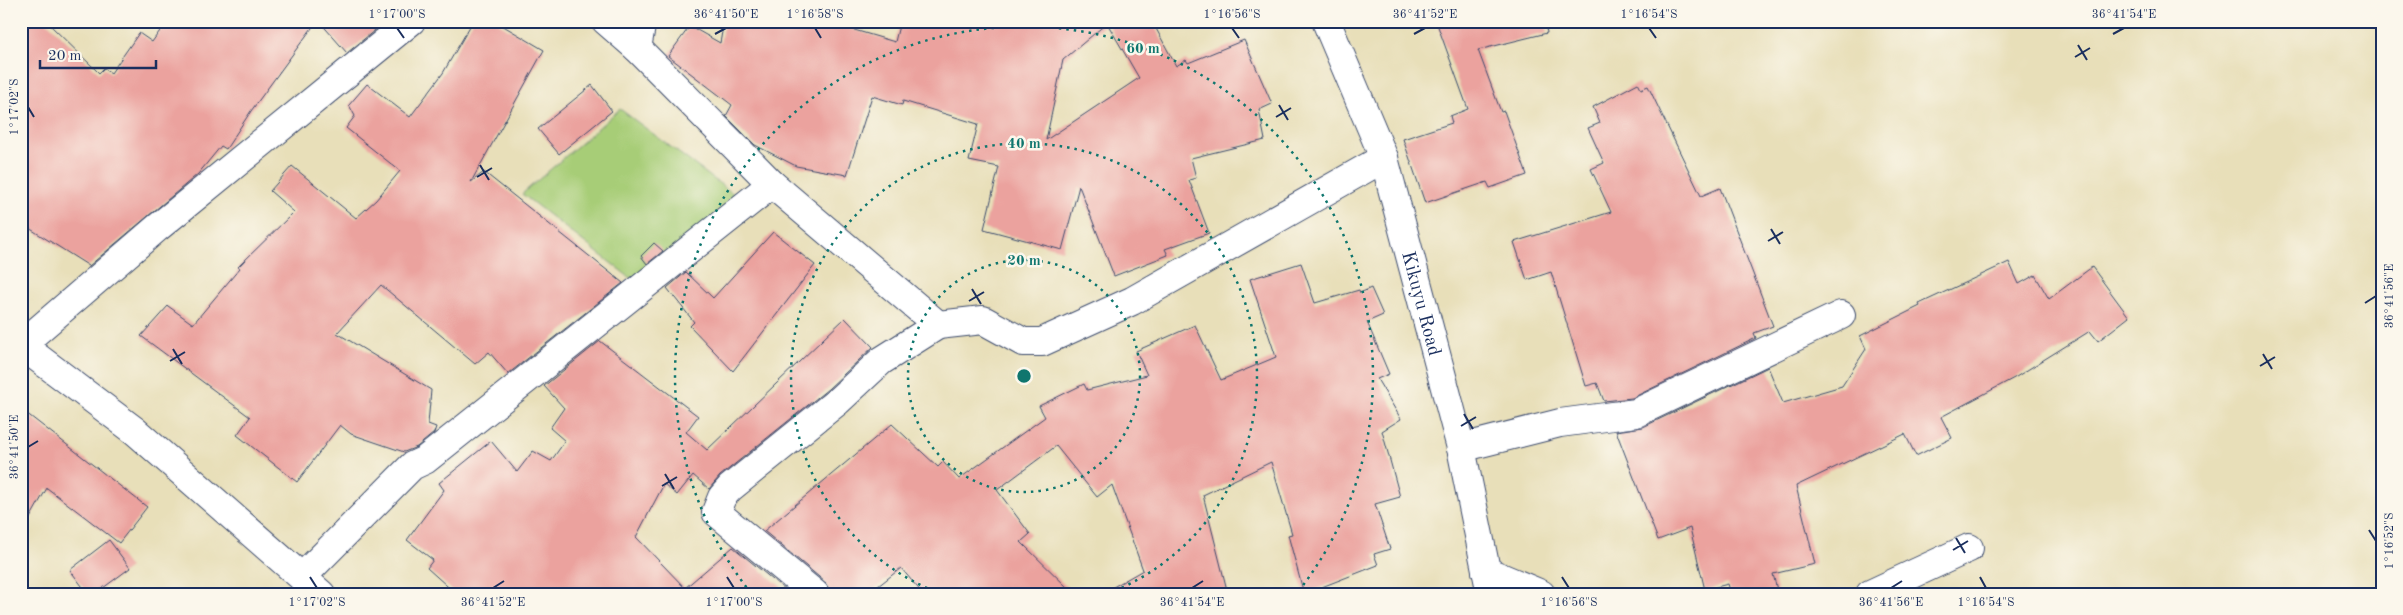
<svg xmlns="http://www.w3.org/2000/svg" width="2403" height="615" font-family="'Old Standard TT',serif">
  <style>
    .green { fill: #a7cd77; stroke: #617e6a }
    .building { fill: #eba29e; fill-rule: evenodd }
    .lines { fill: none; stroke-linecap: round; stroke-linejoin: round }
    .minor-casing { stroke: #3a496c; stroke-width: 30 }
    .major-casing { stroke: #3a496c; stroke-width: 30 }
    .minor { stroke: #fff; stroke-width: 28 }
    .major { stroke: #fff; stroke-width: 28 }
    .ticks { fill: none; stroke: #1b2f5e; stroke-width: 2 }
    .ring { fill: none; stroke: #0f766e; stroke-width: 2.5; stroke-dasharray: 2.5 5 }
    .labels { text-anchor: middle; stroke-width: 5; stroke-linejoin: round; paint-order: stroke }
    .street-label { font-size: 19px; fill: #1b2f5e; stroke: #fbf7ec }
    .centre { fill: #0f766e; stroke: #fbf7ec; stroke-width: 2.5 }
    .ring-label { font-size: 15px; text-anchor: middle; font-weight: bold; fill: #0f766e; stroke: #fbf7ec; stroke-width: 5; stroke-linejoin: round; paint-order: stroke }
    .neatline { fill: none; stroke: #1b2f5e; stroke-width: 2 }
    .ticks-label { font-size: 12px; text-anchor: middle; fill: #1b2f5e }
  </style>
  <rect width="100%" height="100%" fill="#fbf7ec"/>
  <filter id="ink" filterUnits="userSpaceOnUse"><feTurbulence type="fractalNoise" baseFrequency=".02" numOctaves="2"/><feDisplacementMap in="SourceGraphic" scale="10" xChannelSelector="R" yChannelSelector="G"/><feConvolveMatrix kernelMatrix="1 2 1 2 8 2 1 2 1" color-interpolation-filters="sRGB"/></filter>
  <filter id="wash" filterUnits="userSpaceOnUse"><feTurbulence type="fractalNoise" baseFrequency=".0096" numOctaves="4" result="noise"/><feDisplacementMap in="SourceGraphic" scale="20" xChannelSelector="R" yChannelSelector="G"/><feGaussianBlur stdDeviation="1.12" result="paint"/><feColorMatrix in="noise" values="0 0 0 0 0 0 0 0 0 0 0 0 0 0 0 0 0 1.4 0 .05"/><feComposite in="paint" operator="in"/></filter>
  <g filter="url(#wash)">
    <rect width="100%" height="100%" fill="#e8dfb9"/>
    <path class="green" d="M 620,109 L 739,198 L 638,284 L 522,194 Z"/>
    <g id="blocks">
      <g class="building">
        <path d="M 21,21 L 46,21 L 99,73 L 104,68 L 111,73 L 139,33 L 152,42 L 167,21 L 317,21 L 251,111 L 226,149 L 221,146 L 198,174 L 89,266 L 21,223 Z"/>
        <path d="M 319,21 L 386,21 L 347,53 Z"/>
        <path d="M 473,21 L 495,21 L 544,50 L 471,182 L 484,172 L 623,283 L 508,374 L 489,352 L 475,364 L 381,285 L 337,333 L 431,390 L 428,424 L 436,427 L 434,433 L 417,447 L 404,452 L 351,434 L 340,425 L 297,482 L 237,435 L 250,417 L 141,336 L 168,306 L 193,324 L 240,268 L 238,267 L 294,212 L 270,191 L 292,166 L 356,218 L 376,200 L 400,171 L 346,128 L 355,116 L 349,105 L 367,84 L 410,117 L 443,73 Z"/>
        <path d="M 724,21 L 824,21 L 895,42 L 900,21 L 1152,21 L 1176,66 L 1186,60 L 1188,63 L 1244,40 L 1272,104 L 1259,110 L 1265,140 L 1191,158 L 1196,178 L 1189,180 L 1209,233 L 1165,249 L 1168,255 L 1114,276 L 1079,186 L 1062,250 L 984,229 L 999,167 L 969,161 L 978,124 L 903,101 L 902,105 L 872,96 L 847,175 L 796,166 L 755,145 L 726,116 L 732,105 L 668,56 L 690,26 L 720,43 ZM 1107,23 L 1139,78 L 1046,140 L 1063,60 Z"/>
        <path d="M 1436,21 L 1545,21 L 1547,33 L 1478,50 L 1501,112 L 1504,111 L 1527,175 L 1490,188 L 1487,182 L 1425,203 L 1403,139 L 1452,123 L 1450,116 L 1468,109 Z"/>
        <path d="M 1638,83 L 1641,89 L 1648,86 L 1701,196 L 1720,188 L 1773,326 L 1754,333 L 1756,338 L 1632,398 L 1604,401 L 1597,383 L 1586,386 L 1551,272 L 1527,280 L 1514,242 L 1611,212 L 1591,169 L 1604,163 L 1588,128 L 1600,123 L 1593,107 Z"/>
        <path d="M 592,85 L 612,111 L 559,154 L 538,129 Z"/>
        <path d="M 773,232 L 815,265 L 733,371 L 690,326 L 694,322 L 667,288 L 686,272 L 713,298 Z"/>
        <path d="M 654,243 L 663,251 L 647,264 L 641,256 Z"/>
        <path d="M 2009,262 L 2019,284 L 2035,275 L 2049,299 L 2092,267 L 2129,317 L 2098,341 L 2090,331 L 2016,377 L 1941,417 L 1952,438 L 1916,456 L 1905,434 L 1796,486 L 1815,564 L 1773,574 L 1778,594 L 1731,594 L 1728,584 L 1705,590 L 1690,528 L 1658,540 L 1616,431 L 1643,427 L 1768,367 L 1783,403 L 1842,386 L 1866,349 L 1860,336 L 1920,306 L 1919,304 Z"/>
        <path d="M 1301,263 L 1315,303 L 1359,290 L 1360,293 L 1371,288 L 1383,315 L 1367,322 L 1389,374 L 1377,379 L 1401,419 L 1382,431 L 1400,497 L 1375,504 L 1390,549 L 1374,554 L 1378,565 L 1304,594 L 1288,535 L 1292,534 L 1271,462 L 1203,495 L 1228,594 L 1101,594 L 1143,570 L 1112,485 L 1097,497 L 1056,446 L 997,490 L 1030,534 L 1021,542 L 1074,594 L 923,594 L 901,568 L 868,594 L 830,594 L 825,582 L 764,531 L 892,424 L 938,467 L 943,462 L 959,479 L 1045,417 L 1039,406 L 1084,384 L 1087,390 L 1147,375 L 1136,351 L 1195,325 L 1221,380 L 1276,357 L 1250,279 Z"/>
        <path d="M 845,318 L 873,347 L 828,389 L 720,476 L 709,489 L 693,475 L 677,495 L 664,484 L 636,537 L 685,588 L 733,547 L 790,594 L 456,594 L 427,568 L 433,560 L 407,540 L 444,490 L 439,483 L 491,441 L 517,472 L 533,451 L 551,461 L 565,441 L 550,428 L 564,408 L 544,386 L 600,341 L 698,416 L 686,432 L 707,450 Z"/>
        <path d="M 21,409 L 147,507 L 119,543 L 47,488 L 21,534 Z"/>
        <path d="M 109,540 L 130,568 L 95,594 L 88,594 L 70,570 Z"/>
      </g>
    </g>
  </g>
  <g filter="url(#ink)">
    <use href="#blocks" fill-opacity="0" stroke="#3a496c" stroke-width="1"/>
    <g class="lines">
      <defs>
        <g id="minor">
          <path d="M 606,21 L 637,48 L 772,184 L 938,325 L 983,320 L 1023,342 L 1042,342 L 1132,301 L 1384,158"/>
          <path d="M 637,48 L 642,21"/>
          <path d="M 21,345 L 157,228 L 411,21"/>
          <path d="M 21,345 L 135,431 L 321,594"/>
          <path d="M 1461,448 L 1560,423 L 1636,413 L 1841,315"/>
          <path d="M 1486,571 L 1541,594"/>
          <path d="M 302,577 L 412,466 L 425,460 L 772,184"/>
          <path d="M 815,594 L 716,512 L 722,497 L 730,488 L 838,401 L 881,361 L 938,325"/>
          <path d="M 1870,594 L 1969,548"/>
        </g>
        <g id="major">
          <path id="s1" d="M 1326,21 L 1384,158 L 1461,448 L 1491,594"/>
        </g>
      </defs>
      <use href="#minor" class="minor-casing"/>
      <use href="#major" class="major-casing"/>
      <use href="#minor" class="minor"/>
      <use href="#major" class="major"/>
    </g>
  </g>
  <path class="ticks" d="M 397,28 L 404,38M 815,28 L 821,38M 1232,28 L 1239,38M 1649,28 L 1656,38M 715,34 L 726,28M 1414,34 L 1425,28M 2113,34 L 2124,28M 2078,45 L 2087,60M 2075,57 L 2090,48M 1279,105 L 1288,120M 28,107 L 34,117M 1276,117 L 1291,108M 480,165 L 489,180M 477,177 L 492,168M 1771,229 L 1780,244M 1768,241 L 1783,232M 972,289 L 981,304M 969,301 L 984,292M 2365,303 L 2376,296M 173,349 L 182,364M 2263,354 L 2272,369M 170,361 L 185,352M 2260,366 L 2275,357M 1464,414 L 1473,429M 1461,426 L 1476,417M 28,447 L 38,441M 665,474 L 674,489M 662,486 L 677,477M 2369,530 L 2376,541M 1956,538 L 1965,553M 1953,550 L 1968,541M 310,577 L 317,588M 727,577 L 734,588M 1562,577 L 1569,588M 1980,577 L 1986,588M 493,588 L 504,581M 1192,588 L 1203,581M 1891,588 L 1902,581"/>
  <g class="ring">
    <circle cx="1024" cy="376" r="116"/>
    <path d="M941 594A233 233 0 1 1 1107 594"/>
    <path d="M751 593A349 349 0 1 1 1297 593"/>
  </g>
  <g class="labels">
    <g class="street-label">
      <text dy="7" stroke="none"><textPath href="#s1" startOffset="299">Kikuyu Road</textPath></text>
    </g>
  </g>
  <circle cx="1024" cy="376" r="8" class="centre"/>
  <g class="ring-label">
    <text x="1143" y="53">60 m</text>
    <text x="1024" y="148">40 m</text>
    <text x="1024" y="265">20 m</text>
  </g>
  <rect width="2403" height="615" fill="none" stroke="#fbf7ec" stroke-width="55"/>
  <path d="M40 60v8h116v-8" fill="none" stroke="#1b2f5e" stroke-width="2.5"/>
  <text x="48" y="60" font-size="15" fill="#1b2f5e" stroke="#fbf7ec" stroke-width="4" paint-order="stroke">20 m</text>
  <rect x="28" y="28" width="2348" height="560" class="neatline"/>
  <g class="ticks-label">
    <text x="397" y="18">1°17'00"S</text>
    <text x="726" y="18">36°41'50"E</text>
    <text x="815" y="18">1°16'58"S</text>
    <text x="1232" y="18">1°16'56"S</text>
    <text x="1425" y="18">36°41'52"E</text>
    <text x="1649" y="18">1°16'54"S</text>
    <text x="2124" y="18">36°41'54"E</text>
    <text transform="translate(14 107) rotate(-90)" y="4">1°17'02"S</text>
    <text transform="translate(2389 296) rotate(-90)" y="4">36°41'56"E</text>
    <text transform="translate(14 447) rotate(-90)" y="4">36°41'50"E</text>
    <text transform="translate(2389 541) rotate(-90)" y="4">1°16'52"S</text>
    <text x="317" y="606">1°17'02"S</text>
    <text x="493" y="606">36°41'52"E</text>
    <text x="734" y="606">1°17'00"S</text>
    <text x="1192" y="606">36°41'54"E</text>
    <text x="1569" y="606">1°16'56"S</text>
    <text x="1891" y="606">36°41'56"E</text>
    <text x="1986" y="606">1°16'54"S</text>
  </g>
</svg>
